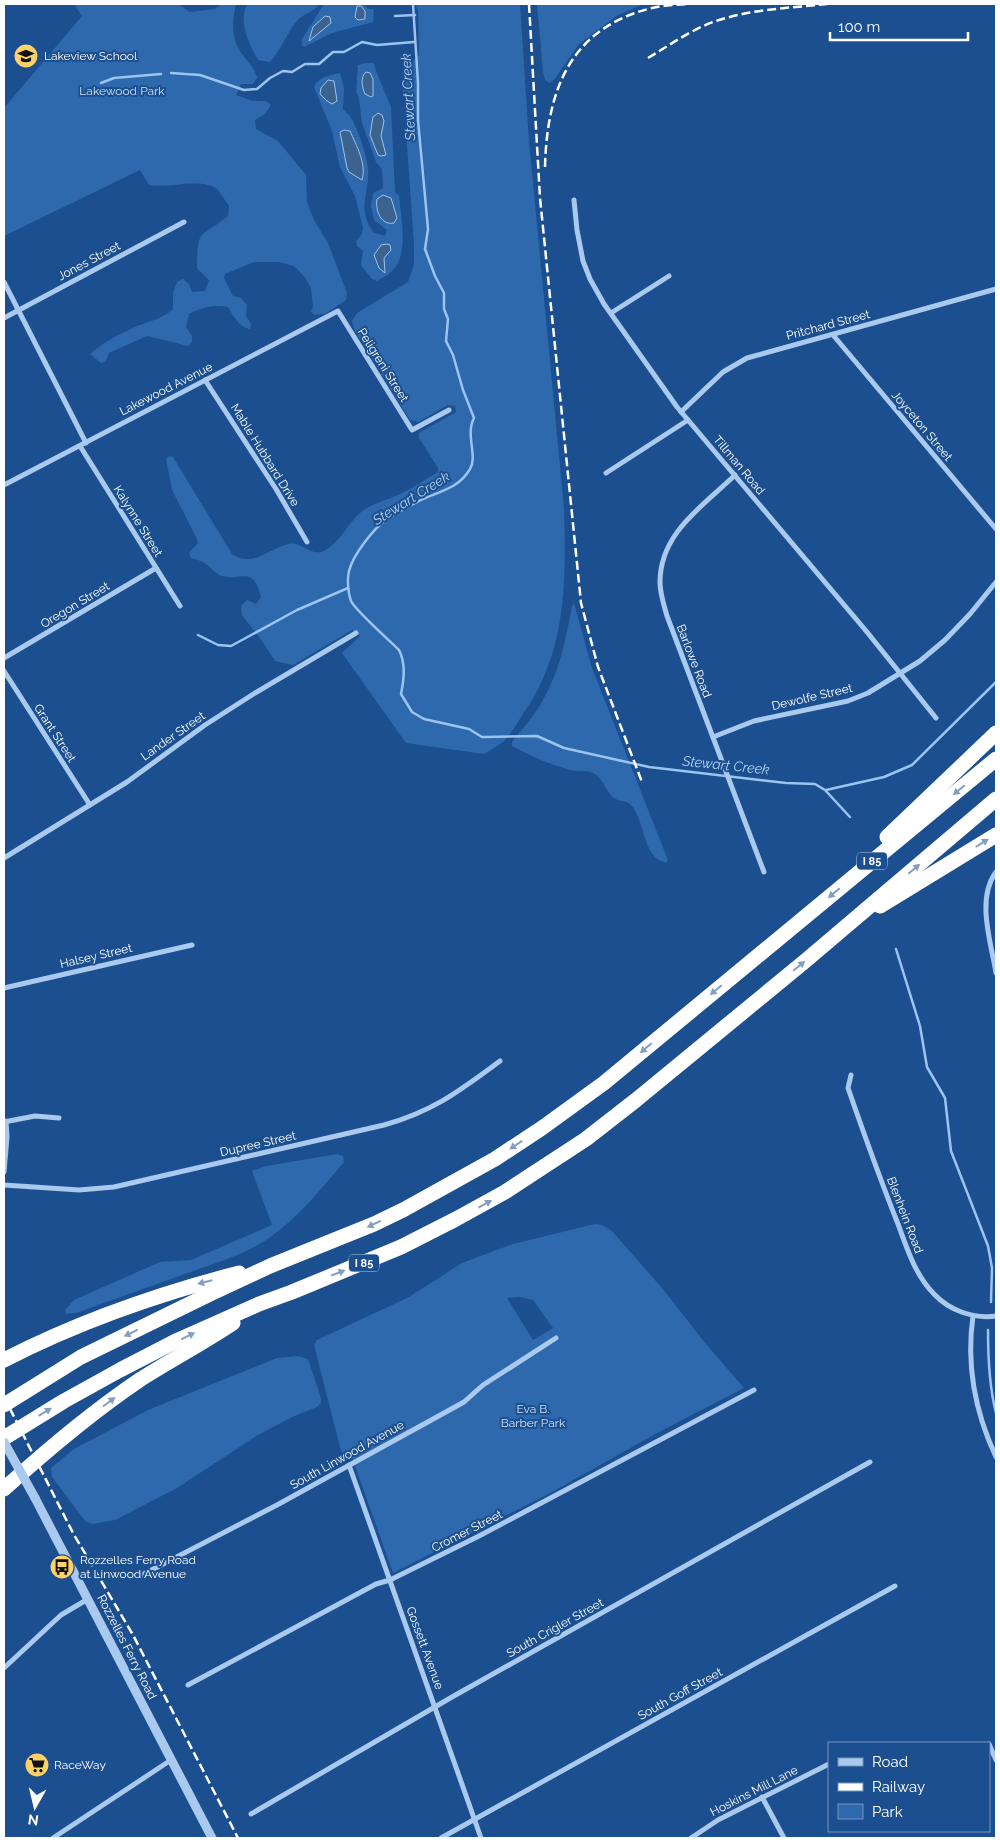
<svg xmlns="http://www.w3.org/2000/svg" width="1000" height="1842" font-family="Raleway,sans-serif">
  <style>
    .green { fill: #2e69ad; fill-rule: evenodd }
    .water { fill: #3c6290; stroke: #9cc4f0 }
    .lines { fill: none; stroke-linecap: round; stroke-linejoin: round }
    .stream { stroke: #9cc4f0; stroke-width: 2.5 }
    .minor { stroke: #a9c9ee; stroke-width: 5 }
    .tertiary { stroke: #a9c9ee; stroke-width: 9 }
    .motorway { stroke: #fff; stroke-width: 15 }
    .rail { stroke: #fff; stroke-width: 2.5; stroke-dasharray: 9 4; stroke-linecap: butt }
    .tertiary-bridge { stroke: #a9c9ee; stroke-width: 9 }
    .oneway { fill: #829ec1 }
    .labels { text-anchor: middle; stroke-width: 4; stroke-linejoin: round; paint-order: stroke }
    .shield { fill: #1b4f8f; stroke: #bbcadd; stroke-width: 1 }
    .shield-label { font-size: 11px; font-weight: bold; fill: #fff }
    .poi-label { font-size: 12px; fill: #fff; stroke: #1b4f8f; text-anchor: start }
    .park-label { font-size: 12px; fill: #cfe3fa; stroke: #1b4f8f }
    .street-label { font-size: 12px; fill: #fff; stroke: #1b4f8f }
    .water-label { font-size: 14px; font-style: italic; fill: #b5d3f5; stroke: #1b4f8f }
  </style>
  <rect width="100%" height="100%" fill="#1b4f8f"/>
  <g class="green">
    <path d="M 74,4 L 178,4 L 190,12 L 215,9 L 221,4 L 236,4 C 232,22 231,39 242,54 C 248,63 255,68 257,78 L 253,84 L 241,84 L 236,95 L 253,101 L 266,101 L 271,105 L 265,114 L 255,120 L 256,129 L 278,141 L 306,175 L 307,202 L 314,220 L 328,243 L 347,293 L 346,300 L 325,314 L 315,315 L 311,312 L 313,307 L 311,288 L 304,276 L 294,266 L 279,262 L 254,262 L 225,274 L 224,278 L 233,296 L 241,298 L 247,305 L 246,316 L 251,324 L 250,329 C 239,327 234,317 228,307 C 215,304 200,308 189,314 L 186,327 L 192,336 L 192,342 L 188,346 L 147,336 L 109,353 C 107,357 107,362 101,363 L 90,354 C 101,344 117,335 131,329 C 146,321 160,321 173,309 L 173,293 L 177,282 L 183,279 L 189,284 L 192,292 L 205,291 L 209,280 L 197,268 C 197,227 200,239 228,216 L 229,206 C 225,201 221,193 217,189 C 200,177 169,189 149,185 L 140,170 L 4,236 L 4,108 L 82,16 Z"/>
    <path d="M 247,4 L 319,4 C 314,13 303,13 297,21 C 287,32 282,49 270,62 L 258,60 C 249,43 238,23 247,4 Z"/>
    <path d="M 324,4 L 364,4 L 368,9 L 374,9 L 373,22 L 332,33 L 304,47 L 302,45 L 302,39 Z"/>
    <path d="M 415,4 L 520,4 L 529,141 L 564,508 C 566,580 567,649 525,711 C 519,720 513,731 506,739 C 500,745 491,750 484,754 L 406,743 L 342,653 L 360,636 L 352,630 L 293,665 L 275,661 L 262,641 L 242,615 L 241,606 L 247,600 L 256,604 L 261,597 C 253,565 242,581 222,576 C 215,574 209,565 203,562 C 199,560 195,559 191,558 L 189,553 L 198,543 L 196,537 L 172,490 L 166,459 L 169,456 L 173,457 L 232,554 C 252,568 269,549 288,544 C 301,540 310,557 324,551 C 340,543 347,524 360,513 C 371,503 389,500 402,493 C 414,487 426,479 438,472 L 438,468 L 419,438 L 419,433 L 456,412 L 455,406 L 448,405 L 418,422 L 410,420 L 355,331 L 352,321 L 357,313 L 408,282 L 414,264 L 414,245 L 402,73 L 419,55 L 418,10 Z"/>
    <path d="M 537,4 L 644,4 L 618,15 L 579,44 L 554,80 L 550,83 L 545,80 L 543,72 Z"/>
    <path d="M 366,63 L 374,63 L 376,71 L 391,107 L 395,192 L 399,196 C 401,217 409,253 393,270 C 389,275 382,278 377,281 L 372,279 L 361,265 L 363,251 L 357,246 L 356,241 L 362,234 L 363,228 L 355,196 L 340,167 L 332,131 L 314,87 C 318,77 330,75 340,73 L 344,88 L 343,109 C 345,112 349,114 351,118 C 358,129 367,156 368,169 C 370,193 356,208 373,232 L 385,236 L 387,230 L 374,220 L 371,206 L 373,193 L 383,188 L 382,169 L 376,162 L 362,123 L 359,99 L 356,91 L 358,65 Z"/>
    <path d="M 574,603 L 592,668 L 668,860 L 666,863 C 641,856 646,821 631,805 C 627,800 619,802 614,798 C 606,792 603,779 595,774 C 590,770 583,772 576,771 C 554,767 531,756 512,746 L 512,742 C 523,728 536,714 544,698 C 560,670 566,638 572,606 Z"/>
    <path d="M 337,1154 L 343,1156 L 344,1162 C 321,1189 298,1218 269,1238 C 245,1255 215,1263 188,1273 C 150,1286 113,1300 76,1313 L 65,1314 L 66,1309 L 74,1300 L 160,1262 L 191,1260 L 272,1225 L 252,1171 L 267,1166 Z"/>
    <path d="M 595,1224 L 602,1225 L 612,1231 L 662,1288 L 706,1344 L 744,1388 L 657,1433 L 554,1491 L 393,1573 L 350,1452 L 345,1455 L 341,1451 L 314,1345 L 317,1340 L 409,1297 L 462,1263 L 513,1244 ZM 520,1297 L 533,1300 L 553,1328 L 533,1340 L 507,1298 Z"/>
    <path d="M 298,1356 L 308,1359 L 321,1398 L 321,1403 L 317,1407 L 292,1417 L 258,1435 L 177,1488 L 115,1520 L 93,1524 L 86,1522 L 52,1477 L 51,1468 L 74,1449 L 148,1410 L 277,1358 Z"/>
  </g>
  <g class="water">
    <path d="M 357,6 L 361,6 L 365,11 L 365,19 L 358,20 L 355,17 Z"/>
    <path d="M 325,16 L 330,17 L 331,23 L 309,41 L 313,27 Z"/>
    <path d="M 366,72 L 370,73 L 373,79 L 373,96 L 371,97 L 365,94 C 362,87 360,77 366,72 Z"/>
    <path d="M 328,80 L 334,81 L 337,101 L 332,104 L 327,101 L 320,94 L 321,88 Z"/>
    <path d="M 378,113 L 382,115 L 384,121 L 381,136 L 386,155 L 381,156 L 378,155 L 370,135 L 373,117 Z"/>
    <path d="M 344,130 L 350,131 C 356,145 367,164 362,180 L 349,172 L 347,168 L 340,132 Z"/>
    <path d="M 383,195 L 391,198 L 397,218 L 394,223 C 381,226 375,210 377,199 Z"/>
    <path d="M 387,244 L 390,245 L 391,250 L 384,258 L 385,273 L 379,268 L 374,255 L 381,245 Z"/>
  </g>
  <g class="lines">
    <g class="stream">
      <path d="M 413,4 L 418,83 L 418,120 L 428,229 L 425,249 L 435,276 L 444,293 L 444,309 L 448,319 L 446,341 L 453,355 L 463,390 L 474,418 C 465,435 478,456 470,469 C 459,488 441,491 423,499 C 411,505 397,512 387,519 C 373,529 353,555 349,571 C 347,579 348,593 351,601 C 355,610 390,641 399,650 C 406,664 404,679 401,694 L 412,712 L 424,719 L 469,729 L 482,737 L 537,736 L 564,748 L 649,767 L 786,783 L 815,784 L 825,790 L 850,817"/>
      <path d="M 395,16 L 415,15"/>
      <path d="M 171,73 L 200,75 L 244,90 L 257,89 L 270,78 L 283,71 L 292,72 L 305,64 L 319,64 L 333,52 L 344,52 L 362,42 L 377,45 L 414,42"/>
      <path d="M 101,83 L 114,78 L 161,74"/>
      <path d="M 198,635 L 218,645 L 231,646 L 297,610 L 348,588"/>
      <path d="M 826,790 L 884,777 L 912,765 L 996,682"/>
      <path d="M 896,949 L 920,1026 L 927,1067 L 945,1098 L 951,1151 L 988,1246 L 992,1268 L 991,1302"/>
      <path d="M 988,1330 C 988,1358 989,1386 996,1413"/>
    </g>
    <g class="minor">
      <path d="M 574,200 L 577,230 L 583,261 L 590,279 L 604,304 L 677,407 L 867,632 L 936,718"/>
      <path d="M 4,282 L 86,443"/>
      <path d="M 611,313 L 669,276"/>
      <path d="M 4,318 L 184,222"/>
      <path d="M 833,335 L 996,529"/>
      <path d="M 205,380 L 276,489 L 307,542"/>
      <path d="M 681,412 L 723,372 L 747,358 L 996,289"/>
      <path d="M 80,446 L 180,606"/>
      <path d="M 606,473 L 688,420"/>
      <path d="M 735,475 C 703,506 660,533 660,582 C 660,594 664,605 667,616 L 764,872"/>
      <path d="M 4,485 L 338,311 L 412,430 L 449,410"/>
      <path d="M 4,658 L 156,568"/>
      <path d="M 4,671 L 90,805"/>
      <path d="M 713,737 L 754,721 L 848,701 L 868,693 L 920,661 L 945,640 L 970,614 L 996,582"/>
      <path d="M 4,858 L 127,782 L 205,725 L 255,693 L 356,633"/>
      <path d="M 996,872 C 976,899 991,942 996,973"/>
      <path d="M 4,988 L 192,945"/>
      <path d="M 851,1075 L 848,1088 C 864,1134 880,1179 898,1224 C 907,1248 915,1275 934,1294 C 950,1311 974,1319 996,1316"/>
      <path d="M 4,1122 L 35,1116 L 59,1118"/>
      <path d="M 4,1172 L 7,1137 L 6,1121"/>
      <path d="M 4,1185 L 79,1190 L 114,1187 L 384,1125 C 434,1111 459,1091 500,1061"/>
      <path d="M 973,1316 C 966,1365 975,1412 996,1457"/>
      <path d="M 349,1465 L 481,1838"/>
      <path d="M 140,1576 L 277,1505 L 464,1402 L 483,1385 L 556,1338"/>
      <path d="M 4,1668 L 61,1615 L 88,1599"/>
      <path d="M 188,1685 L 376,1584 L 390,1580 L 479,1536 L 754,1390"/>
      <path d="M 989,1744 L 996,1760"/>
      <path d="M 762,1797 L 784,1838"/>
      <path d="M 251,1814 L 452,1697 L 870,1462"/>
      <path d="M 53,1838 L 171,1760"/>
      <path d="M 441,1838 L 895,1586"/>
      <path d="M 691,1838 L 718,1820 L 829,1764"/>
    </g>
    <path class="tertiary" d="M 35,1498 L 212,1838"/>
    <g class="motorway">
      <path d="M 887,837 L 996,733"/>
      <path d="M 880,906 L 996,835"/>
      <path d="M 4,1360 C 78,1322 158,1294 239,1273"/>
      <path d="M 4,1405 L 81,1357 L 212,1293 L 270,1266 L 374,1224 L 403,1210 L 495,1159 L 542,1128 L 604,1083 L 996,759"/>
      <path d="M 4,1438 L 64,1401 L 120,1370 L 178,1340 L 259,1304 L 292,1292 L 401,1247 L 456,1219 L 505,1192 L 586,1139 L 636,1100 L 804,962 L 996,799"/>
      <path d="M 4,1489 C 47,1450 92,1412 141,1379 C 171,1360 203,1343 233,1323"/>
    </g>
    <g class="rail">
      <path d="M 529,4 L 540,198 L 581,603 L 598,667 L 642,782"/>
      <path d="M 648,58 C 670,45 692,29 716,21 C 752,9 790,8 827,4"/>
      <path d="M 545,167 C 547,90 570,28 652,8 C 664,5 677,5 689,4"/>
      <path d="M 4,1397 L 73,1533 L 133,1635 L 238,1838"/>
    </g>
    <path class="tertiary-bridge" d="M 4,1442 L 35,1498"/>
  </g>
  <defs><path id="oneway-solid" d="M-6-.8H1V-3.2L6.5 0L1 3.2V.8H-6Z" transform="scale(1.25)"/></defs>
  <g class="oneway">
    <use href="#oneway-solid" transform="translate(959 790) rotate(140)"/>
    <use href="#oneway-solid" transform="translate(982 843) rotate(-32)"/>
    <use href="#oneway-solid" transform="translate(914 869) rotate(-40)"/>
    <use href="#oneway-solid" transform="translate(834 893) rotate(140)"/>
    <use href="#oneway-solid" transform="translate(799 966) rotate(-39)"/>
    <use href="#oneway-solid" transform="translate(716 990) rotate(140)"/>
    <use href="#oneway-solid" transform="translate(646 1048) rotate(140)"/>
    <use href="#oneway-solid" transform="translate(516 1145) rotate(147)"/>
    <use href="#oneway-solid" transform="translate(485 1204) rotate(-29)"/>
    <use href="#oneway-solid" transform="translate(374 1224) rotate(155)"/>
    <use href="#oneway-solid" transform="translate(338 1273) rotate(-21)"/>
    <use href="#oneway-solid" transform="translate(205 1282) rotate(166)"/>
    <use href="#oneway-solid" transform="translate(131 1333) rotate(154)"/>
    <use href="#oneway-solid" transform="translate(188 1336) rotate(-26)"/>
    <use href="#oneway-solid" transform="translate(109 1402) rotate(-37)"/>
    <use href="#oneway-solid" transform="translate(45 1412) rotate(-31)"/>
  </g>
  <defs>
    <symbol id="school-disc" viewBox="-11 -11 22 22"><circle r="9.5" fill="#ffd166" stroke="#1b4f8f"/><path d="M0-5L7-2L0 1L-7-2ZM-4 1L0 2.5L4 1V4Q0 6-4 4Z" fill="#111"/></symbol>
    <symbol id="bus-disc" viewBox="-11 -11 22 22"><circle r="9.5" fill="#ffd166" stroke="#1b4f8f"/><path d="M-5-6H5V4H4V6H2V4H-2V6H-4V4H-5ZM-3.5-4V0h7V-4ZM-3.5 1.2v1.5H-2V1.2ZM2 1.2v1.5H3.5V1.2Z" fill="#111"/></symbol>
    <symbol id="supermarket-disc" viewBox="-11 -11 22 22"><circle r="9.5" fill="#ffd166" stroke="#1b4f8f"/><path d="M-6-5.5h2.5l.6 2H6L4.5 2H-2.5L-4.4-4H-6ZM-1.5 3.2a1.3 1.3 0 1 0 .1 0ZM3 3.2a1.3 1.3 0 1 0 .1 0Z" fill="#111"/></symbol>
  </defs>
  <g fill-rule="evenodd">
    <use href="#school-disc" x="12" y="42" width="28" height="28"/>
    <use href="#bus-disc" x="48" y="1553" width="28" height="28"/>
    <use href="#supermarket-disc" x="23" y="1751" width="28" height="28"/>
  </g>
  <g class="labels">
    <g class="shield">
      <rect x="857" y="852.5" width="30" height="17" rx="4"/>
      <rect x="349" y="1254.5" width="30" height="17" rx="4"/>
    </g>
    <g class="shield-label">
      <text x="872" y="865">I 85</text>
      <text x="364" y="1267">I 85</text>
    </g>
    <g class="poi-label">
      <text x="44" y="60">Lakeview School</text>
      <text x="80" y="1564">Rozzelles Ferry Road<tspan x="80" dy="14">at Linwood Avenue</tspan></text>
      <text x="54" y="1769">RaceWay</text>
    </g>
    <g class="park-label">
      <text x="122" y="95">Lakewood Park</text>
      <text x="533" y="1413">Eva B.<tspan x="533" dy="14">Barber Park</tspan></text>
    </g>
    <g class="street-label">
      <text transform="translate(89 261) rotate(-28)" y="4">Jones Street</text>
      <text transform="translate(828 325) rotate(-15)" y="4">Pritchard Street</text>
      <text transform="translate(383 365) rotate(58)" y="4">Peligreni Street</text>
      <text transform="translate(166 389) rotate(-27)" y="4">Lakewood Avenue</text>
      <text transform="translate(922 426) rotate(50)" y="4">Joyceton Street</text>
      <text transform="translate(265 455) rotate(58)" y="4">Mable Hubbard Drive</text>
      <text transform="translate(739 465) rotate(50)" y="4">Tillman Road</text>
      <text transform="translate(138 521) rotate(58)" y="4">Kalynne Street</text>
      <text transform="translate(75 605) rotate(-31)" y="4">Oregon Street</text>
      <text transform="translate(694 661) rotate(69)" y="4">Barlowe Road</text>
      <text transform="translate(812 697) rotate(-13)" y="4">Dewolfe Street</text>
      <text transform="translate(55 733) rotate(57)" y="4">Grant Street</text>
      <text transform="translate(173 736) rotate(-35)" y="4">Lander Street</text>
      <text transform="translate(96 956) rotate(-13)" y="4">Halsey Street</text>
      <text transform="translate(258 1144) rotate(-13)" y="4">Dupree Street</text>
      <text transform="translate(905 1215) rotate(69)" y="4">Blenhein Road</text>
      <text transform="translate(347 1455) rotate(-29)" y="4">South Linwood Avenue</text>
      <text transform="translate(467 1531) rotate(-27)" y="4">Cromer Street</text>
      <text transform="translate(555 1628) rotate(-29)" y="4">South Crigler Street</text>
      <text transform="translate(127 1647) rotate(63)" y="4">Rozzelles Ferry Road</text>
      <text transform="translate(425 1648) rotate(70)" y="4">Gossett Avenue</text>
      <text transform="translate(680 1694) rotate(-29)" y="4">South Goff Street</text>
      <text transform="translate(754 1791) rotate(-27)" y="4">Hoskins Mill Lane</text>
    </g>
    <g class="water-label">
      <text transform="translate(408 97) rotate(-93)" y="5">Stewart Creek</text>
      <text transform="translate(411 498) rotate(-32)" y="5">Stewart Creek</text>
      <text transform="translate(726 765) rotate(6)" y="5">Stewart Creek</text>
    </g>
  </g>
  <rect width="1000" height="1842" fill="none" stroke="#ffffff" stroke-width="10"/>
  <rect x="828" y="1742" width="162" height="90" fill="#1b4f8f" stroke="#7695bc"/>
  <rect x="838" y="1758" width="25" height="8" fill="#a9c9ee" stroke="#7695bc"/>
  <text x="872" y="1767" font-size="15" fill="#ffffff">Road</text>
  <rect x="838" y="1783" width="25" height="8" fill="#ffffff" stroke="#7695bc"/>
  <text x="872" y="1792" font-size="15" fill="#ffffff">Railway</text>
  <rect x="838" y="1804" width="25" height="15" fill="#2e69ad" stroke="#7695bc"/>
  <text x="872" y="1817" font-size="15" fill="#ffffff">Park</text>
  <g transform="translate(35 1807) rotate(188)" stroke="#1b4f8f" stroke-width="4" paint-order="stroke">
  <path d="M0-4L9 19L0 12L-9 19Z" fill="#ffffff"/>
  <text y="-8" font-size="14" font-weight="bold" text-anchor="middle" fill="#ffffff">N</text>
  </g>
  <path d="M830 32v8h138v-8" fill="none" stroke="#ffffff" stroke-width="2.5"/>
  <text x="838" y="32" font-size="15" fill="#ffffff" stroke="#1b4f8f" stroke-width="4" paint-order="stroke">100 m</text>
</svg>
